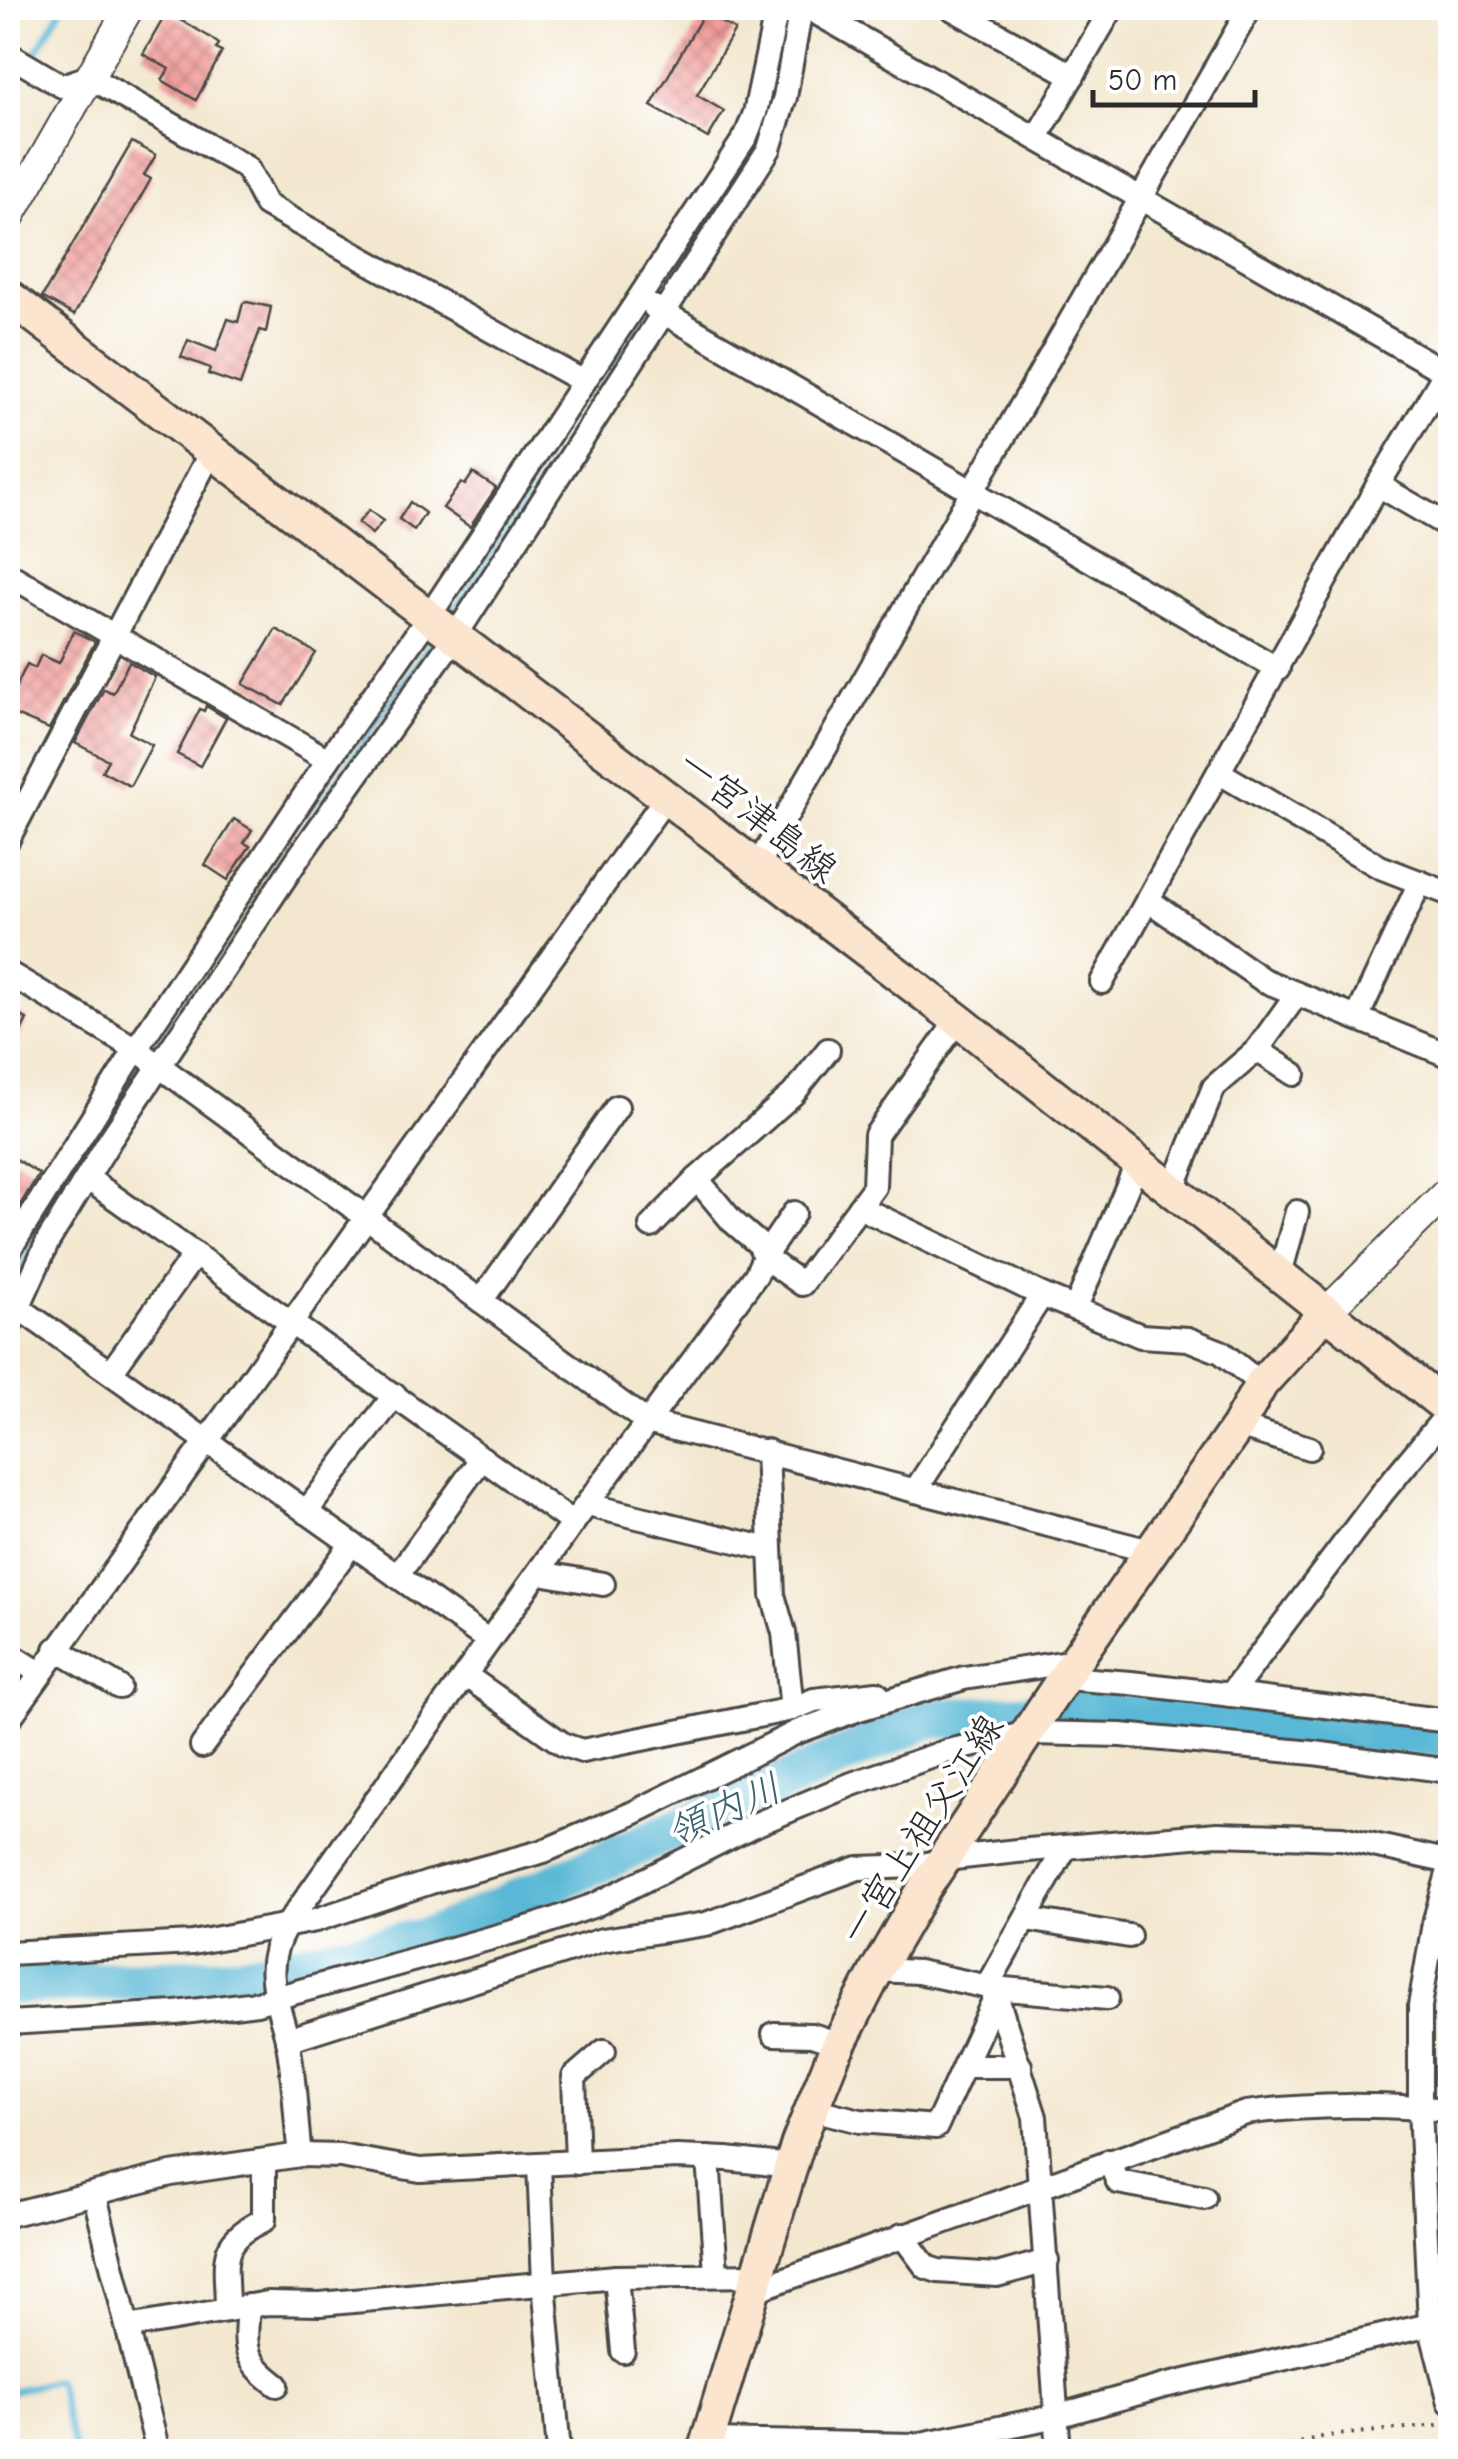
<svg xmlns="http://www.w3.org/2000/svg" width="1458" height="2459" font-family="'Comic Neue','Klee One',sans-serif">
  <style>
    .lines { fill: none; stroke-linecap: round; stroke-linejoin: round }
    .stream { stroke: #58b8d6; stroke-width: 6 }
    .river { stroke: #58b8d6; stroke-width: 40 }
    .building { fill: url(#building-cross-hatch) }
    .minor-casing { stroke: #494744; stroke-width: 28 }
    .tertiary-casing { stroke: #494744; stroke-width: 32 }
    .secondary-casing { stroke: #494744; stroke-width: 38 }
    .path { stroke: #494744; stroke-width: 4; stroke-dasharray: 2.5 8; stroke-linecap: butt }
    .minor { stroke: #fff; stroke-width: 22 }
    .tertiary { stroke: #fff; stroke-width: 28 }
    .secondary { stroke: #fce5cf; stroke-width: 32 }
    .labels { text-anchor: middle; stroke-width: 8; stroke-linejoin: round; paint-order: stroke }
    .street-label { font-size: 38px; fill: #2b2b2b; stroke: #fff }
    .water-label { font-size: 40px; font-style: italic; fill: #3d636f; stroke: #fff }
  </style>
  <defs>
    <pattern id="building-cross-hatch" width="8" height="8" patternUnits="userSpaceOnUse" patternTransform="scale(2.5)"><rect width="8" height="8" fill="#f19b98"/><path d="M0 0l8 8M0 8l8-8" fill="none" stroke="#c37f7c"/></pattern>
  </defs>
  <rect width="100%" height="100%" fill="#fff"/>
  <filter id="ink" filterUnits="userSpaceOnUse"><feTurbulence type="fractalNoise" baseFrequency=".01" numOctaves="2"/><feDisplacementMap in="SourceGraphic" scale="20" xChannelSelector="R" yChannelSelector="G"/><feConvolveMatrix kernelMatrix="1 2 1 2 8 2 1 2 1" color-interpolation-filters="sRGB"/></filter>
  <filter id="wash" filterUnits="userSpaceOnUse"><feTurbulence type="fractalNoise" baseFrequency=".0048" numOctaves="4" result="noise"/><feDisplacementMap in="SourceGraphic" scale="40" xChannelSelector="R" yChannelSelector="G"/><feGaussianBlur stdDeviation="2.25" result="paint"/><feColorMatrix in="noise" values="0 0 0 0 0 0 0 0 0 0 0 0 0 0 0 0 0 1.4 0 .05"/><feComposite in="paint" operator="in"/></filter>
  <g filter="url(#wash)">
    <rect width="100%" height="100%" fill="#f3e7cf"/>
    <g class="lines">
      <g class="stream">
        <path d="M 36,53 L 62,8"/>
        <path d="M 771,106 L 775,69"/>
        <path d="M 686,258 L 765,127"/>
        <path d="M 450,616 L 640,329"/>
        <path d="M 248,701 L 322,742"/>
        <path d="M 305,828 L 430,643"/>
        <path d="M 153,1055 L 178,1017"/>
        <path d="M 17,1279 L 39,1227 L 141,1070"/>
        <path d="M 8,2392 L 57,2380 L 75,2452"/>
      </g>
      <path class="river" d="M 8,1985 L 237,1976 L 433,1936 L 927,1719 L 1081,1711 L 1450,1738"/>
    </g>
    <g id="blocks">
      <g class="building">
        <path d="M 167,12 L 208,36 L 219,44 L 216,49 L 222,52 L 196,100 L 162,80 L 169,69 L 143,54 Z"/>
        <path d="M 704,13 L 735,30 L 697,95 L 724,111 L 708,138 L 651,106 Z"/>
        <path d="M 132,142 L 156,155 L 144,175 L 151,179 L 74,315 L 42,297 Z"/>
        <path d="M 247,302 L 271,307 L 266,332 L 260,330 L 240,385 L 208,374 L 210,368 L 181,357 L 188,340 L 216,351 L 228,319 L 238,322 L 243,303 Z"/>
        <path d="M 473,473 L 496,488 L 470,527 L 443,508 L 461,483 L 465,485 Z"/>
        <path d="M 410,502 L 425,513 L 414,530 L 399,519 Z"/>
        <path d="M 369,510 L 383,521 L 372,534 L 358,523 Z"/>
        <path d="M 276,629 L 316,653 L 283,705 L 243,684 Z"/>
        <path d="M 74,631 L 95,642 L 49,729 L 8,712 L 8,704 L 27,664 L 35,668 L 41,655 L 59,663 Z"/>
        <path d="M 129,662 L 155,677 L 129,733 L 152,745 L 130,786 L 102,771 L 108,760 L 75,743 L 104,689 L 113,693 Z"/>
        <path d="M 206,706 L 226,718 L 200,766 L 177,754 L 200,709 L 204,711 Z"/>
        <path d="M 234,819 L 252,830 L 244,843 L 250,846 L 228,880 L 205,865 Z"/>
        <path d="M 8,1010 L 27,1019 L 8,1058 Z"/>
        <path d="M 8,1154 L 39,1174 L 8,1225 Z"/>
      </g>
    </g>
  </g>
  <g filter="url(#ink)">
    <use href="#blocks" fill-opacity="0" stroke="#494744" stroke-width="2.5"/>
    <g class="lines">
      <defs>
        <g id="minor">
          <path d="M 808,8 L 1450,375"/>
          <path d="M 951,8 L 1073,76"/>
          <path d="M 8,54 L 62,86 L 89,77 L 247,168 L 266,205 L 584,382"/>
          <path d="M 1037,137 L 1112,8"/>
          <path d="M 654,307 L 1278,669"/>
          <path d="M 1378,485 L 1450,527"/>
          <path d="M 8,574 L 328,760"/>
          <path d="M 1220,773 L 1380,867 L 1450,894"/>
          <path d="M 8,839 L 212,450"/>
          <path d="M 758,865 L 1250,8"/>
          <path d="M 1148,900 L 1263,980 L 1450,1056"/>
          <path d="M 8,973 L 136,1049 L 647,1422 L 1150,1551"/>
          <path d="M 1102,982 L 1378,485 L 1450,365"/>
          <path d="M 1357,1018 L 1420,882"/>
          <path d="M 1257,1050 L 1294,1074"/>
          <path d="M 87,1178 L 573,1523"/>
          <path d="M 697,1179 L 732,1221 L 760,1245 L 764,1257"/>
          <path d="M 1172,1191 L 1214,1087 L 1257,1050 L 1297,994"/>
          <path d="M 859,1207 L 1042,1295 L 1141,1336 L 1188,1339 L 1221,1352 L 1261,1384"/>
          <path d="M 651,1226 L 697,1179 L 793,1094 L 828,1050"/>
          <path d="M 8,1252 L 136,1049 L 328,760 L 430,615 L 746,136 L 755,113 L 777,8"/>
          <path d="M 764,1257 L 794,1213"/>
          <path d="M 1280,1274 L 1297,1212"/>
          <path d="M 8,1294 L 19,1308 L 489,1641"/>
          <path d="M 481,1301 L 617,1107"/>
          <path d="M 1075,1309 L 1137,1164"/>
          <path d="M 8,1330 L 48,1241 L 110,1140 L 298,858 L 456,635 L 769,149 L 785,97 L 801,8"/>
          <path d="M 111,1372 L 195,1254"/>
          <path d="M 1238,1426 L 1309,1448"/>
          <path d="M 767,1451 L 773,1595 L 784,1633 L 792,1709"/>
          <path d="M 915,1491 L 1042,1295"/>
          <path d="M 588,1505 L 769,1549"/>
          <path d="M 306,1512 L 395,1395"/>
          <path d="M 540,1573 L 603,1584"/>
          <path d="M 397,1576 L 482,1458"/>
          <path d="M 56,1649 L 119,1687"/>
          <path d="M 8,1653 L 40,1673"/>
          <path d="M 465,1675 L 564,1745 L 582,1751 L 792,1709 L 814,1700 L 877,1693"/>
          <path d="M 1065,1678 L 1131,1683 L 1450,1721"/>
          <path d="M 1230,1695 L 1383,1492 L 1450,1411"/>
          <path d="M 8,1720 L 667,796"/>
          <path d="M 202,1746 L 351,1545"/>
          <path d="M 1450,1867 L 1434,1923 L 1420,2006 L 1420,2108 L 1430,2325 L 1450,2402"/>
          <path d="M 1027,1919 L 1129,1936"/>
          <path d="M 8,1953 L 192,1943 L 316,1920 L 431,1882 L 544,1851 L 631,1814 L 797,1732 L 859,1709 L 964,1678 L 1075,1661"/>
          <path d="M 877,1970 L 918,1972 L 993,1988 L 1107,1998"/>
          <path d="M 8,2023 L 176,2013 L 257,2003 L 538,1925 L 595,1905 L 752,1826 L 852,1784 L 948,1751 L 1029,1733 L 1121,1735 L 1314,1753 L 1450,1771"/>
          <path d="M 774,2034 L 812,2035 L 839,2044"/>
          <path d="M 287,2040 L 602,1940 L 706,1924 L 858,1868 L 920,1866 L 945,1859 L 1017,1851 L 1217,1834 L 1342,1838 L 1450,1862"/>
          <path d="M 964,2066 L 1020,2066"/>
          <path d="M 812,2109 L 860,2121 L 936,2127 L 995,1998"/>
          <path d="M 300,2155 C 295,2117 295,2076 287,2039 C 277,1997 261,1969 285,1928 L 573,1523 L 756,1275 L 764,1257 L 802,1284 L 874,1187 L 876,1135 L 958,1020"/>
          <path d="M 708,2158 L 716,2273"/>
          <path d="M 1109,2161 L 1118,2182 L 1204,2198"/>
          <path d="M 577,2163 L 574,2077 L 604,2051"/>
          <path d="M 539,2165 L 544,2283 L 559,2452"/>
          <path d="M 95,2196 L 158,2452"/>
          <path d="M 8,2215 L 171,2174 L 300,2155 L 340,2156 L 420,2170 L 677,2157 L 727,2159 L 791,2166"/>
          <path d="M 902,2235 L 926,2267 L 938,2271 L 997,2275 L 1047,2261"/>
          <path d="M 616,2277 L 623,2351"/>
          <path d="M 755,2290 L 1246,2113 C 1315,2103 1381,2105 1450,2110"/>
          <path d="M 248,2306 C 245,2348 242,2359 277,2385"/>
          <path d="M 227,2310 C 227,2262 215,2243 264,2220 L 264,2162"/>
          <path d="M 128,2327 L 268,2303 L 320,2304 L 616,2277 L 759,2275"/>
          <path d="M 708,2441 L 916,2445 L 1057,2416 L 1164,2386 L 1430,2325"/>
          <path d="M 1059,2452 L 1035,2117 L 991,1979 L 1065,1848"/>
        </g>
        <g id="tertiary">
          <path d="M 8,220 L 129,8"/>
          <path d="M 1326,1312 L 1450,1189"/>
        </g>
        <g id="secondary">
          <path d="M 8,296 L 958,1020 L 1450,1410"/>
          <path d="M 704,2452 L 798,2143 L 833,2056 L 877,1970 L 924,1889 L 1075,1661 L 1238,1426 L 1261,1384 L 1326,1312"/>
        </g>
      </defs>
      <use href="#minor" class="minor-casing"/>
      <use href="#tertiary" class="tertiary-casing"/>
      <use href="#secondary" class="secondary-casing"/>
      <path class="path" d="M 1259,2452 L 1326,2436 L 1447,2424"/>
      <use href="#minor" class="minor"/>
      <use href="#tertiary" class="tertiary"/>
      <use href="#secondary" class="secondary"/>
    </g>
  </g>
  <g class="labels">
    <g class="street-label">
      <text transform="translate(758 816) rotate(38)" y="13">一宮津島線</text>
      <text transform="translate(921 1829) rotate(-57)" y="13">一宮上祖父江線</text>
    </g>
    <g class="water-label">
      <text transform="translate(724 1809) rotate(-24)" y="14">領内川</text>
    </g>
  </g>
  <rect width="1458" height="2459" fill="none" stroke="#fff" stroke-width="40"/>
  <path d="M1093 90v15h162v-15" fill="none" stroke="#2b2b2b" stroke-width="5"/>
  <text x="1108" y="90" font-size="30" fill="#2b2b2b" stroke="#ffffff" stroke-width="8" paint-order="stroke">50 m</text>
</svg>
